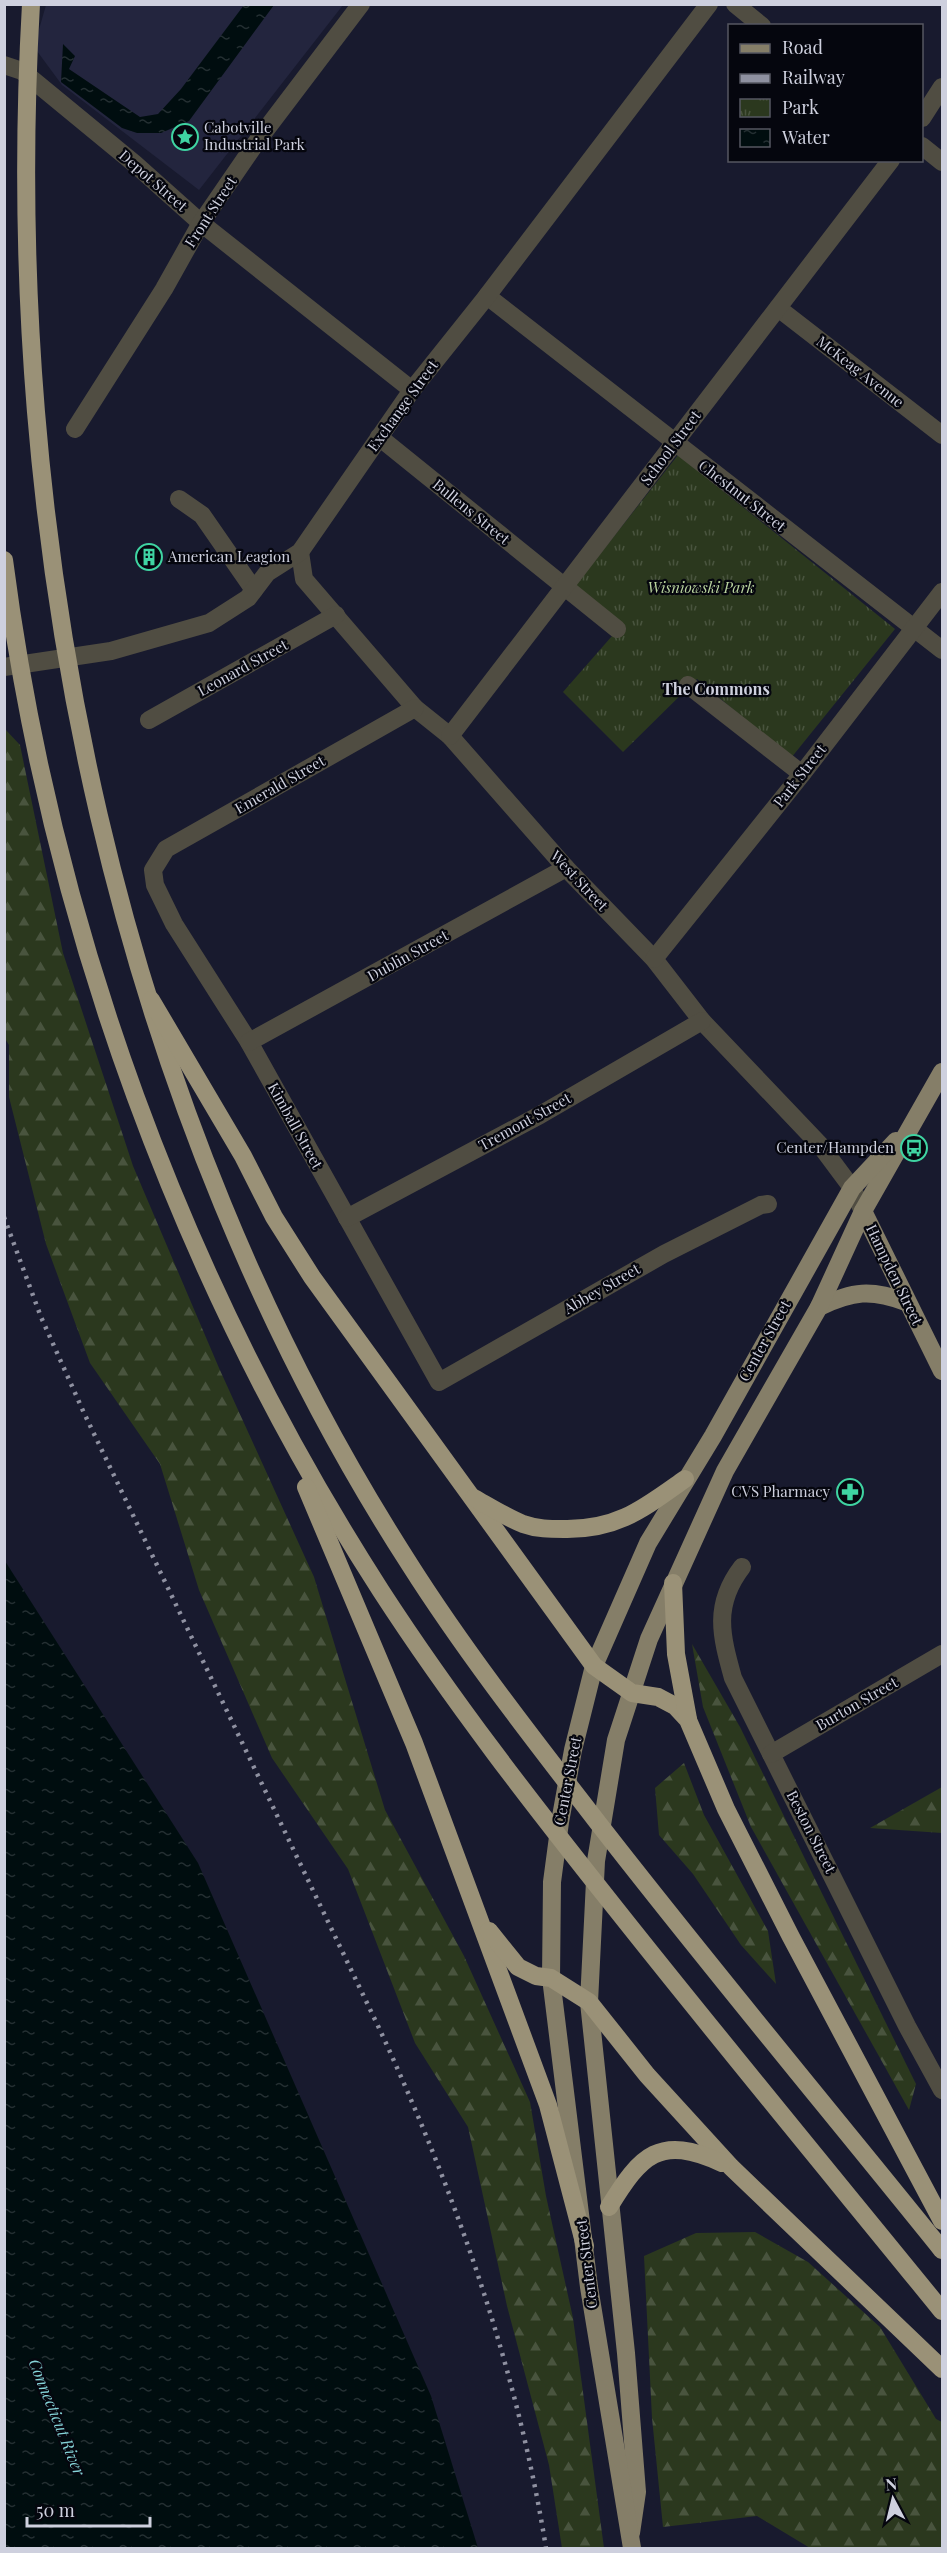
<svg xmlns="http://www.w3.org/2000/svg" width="947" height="2553" font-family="'Playfair Display',serif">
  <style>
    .built { fill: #23253e }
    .forest { fill: url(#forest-firs) }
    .park { fill: url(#park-tufts) }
    .water { fill: url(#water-ripples) }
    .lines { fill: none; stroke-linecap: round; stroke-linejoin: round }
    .minor { stroke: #504d42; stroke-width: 18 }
    .major { stroke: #857e68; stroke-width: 18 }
    .highway { stroke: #9a9177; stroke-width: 18 }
    .rail { stroke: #8f91a1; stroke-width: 4.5; stroke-dasharray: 3 6; stroke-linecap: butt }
    .labels { text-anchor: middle; stroke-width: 4.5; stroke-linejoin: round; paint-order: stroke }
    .poi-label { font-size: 15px; fill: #ced0de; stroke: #05060e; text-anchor: start }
    .street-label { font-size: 15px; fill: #ced0de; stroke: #05060e }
    .park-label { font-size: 15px; font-style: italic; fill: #b9d39e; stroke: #05060e }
    .neighbourhood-label { font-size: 16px; font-weight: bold; fill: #ced0de; stroke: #05060e }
    .water-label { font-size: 16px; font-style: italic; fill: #85d3d8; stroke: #05060e }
  </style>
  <defs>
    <pattern id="forest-firs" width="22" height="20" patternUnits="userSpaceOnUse" patternTransform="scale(1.5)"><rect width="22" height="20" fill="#2b381e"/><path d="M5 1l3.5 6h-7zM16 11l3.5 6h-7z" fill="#49543e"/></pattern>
    <pattern id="park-tufts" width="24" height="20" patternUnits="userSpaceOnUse" patternTransform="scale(1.5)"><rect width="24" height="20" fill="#2b381e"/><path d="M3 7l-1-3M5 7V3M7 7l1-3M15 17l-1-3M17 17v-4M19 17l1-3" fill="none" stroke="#49543e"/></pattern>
    <pattern id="water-ripples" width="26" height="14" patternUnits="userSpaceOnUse" patternTransform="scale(1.5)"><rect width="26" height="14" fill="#000d0f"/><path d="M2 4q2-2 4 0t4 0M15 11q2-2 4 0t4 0" fill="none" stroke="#242f32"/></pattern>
  </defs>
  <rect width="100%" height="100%" fill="#181a2e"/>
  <path class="built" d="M 46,5 L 343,5 L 199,190 L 62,85 L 34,47 Z"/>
  <g class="forest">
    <path d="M 4,728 L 20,745 L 63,953 L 133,1166 L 219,1368 L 314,1577 L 385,1810 L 464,1956 L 530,2102 L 546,2196 L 573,2318 L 604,2548 L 562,2548 L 549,2465 L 507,2306 L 468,2127 L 415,2043 L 348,1869 L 272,1758 L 199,1590 L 160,1464 L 90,1363 L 46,1244 L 9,1097 L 9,1045 L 4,1037 Z"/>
    <path d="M 692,1644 L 740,1727 L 916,2084 L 909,2110 L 751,1827 L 703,1707 Z"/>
    <path d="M 684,1763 L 704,1815 L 768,1931 L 776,1984 L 741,1945 L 693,1874 L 659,1835 L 655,1788 Z"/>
    <path d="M 942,1787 L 942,1833 L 870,1828 Z"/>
    <path d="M 755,2232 L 808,2262 L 880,2327 L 936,2419 L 942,2422 L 942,2548 L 810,2548 L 757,2516 L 663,2527 L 652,2418 L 644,2256 L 696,2233 Z"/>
  </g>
  <path class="park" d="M 678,455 L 895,629 L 791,758 L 697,679 L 623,752 L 563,692 L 619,628 L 574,587 Z"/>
  <g class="water">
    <path d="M 244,5 L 274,5 L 189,121 L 161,133 L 137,133 L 122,128 L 61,82 L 63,44 L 75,56 L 69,69 L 140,117 L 158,114 L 181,89 Z"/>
    <path d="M 5,1561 L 198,1863 L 431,2396 L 478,2548 L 5,2548 Z"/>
  </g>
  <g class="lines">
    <g class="minor">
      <path d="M 735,4 L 762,26"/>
      <path d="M 4,65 L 22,71 L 135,164 L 201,223 L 412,390"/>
      <path d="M 922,118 L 942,87"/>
      <path d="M 922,146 L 942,162"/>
      <path d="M 487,296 L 942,650"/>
      <path d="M 778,308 L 942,435"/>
      <path d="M 75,429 L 164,289 L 201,223 L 258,140 L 361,4"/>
      <path d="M 379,437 L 617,629"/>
      <path d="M 179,499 L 202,515 L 254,590"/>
      <path d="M 300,552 L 304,579 L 415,708 L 450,736 L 566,868 L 654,959 L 702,1021 L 820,1145 L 852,1188 L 863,1211"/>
      <path d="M 4,667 L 111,651 L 209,623 L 248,598 L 267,573 L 300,552 L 412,390 L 487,296 L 709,4"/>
      <path d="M 688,685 L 802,774"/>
      <path d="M 415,708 L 166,849 L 153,870 L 155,885 L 174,924 L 249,1042 L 439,1382 L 664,1254 L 761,1205 L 768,1204"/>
      <path d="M 149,720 L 336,615"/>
      <path d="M 450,736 L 891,160"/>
      <path d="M 654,959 L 802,774 L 942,592"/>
      <path d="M 249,1042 L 566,868"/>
      <path d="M 347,1218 L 540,1115 L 702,1021"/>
      <path d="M 742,1567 C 713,1605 721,1635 733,1678 L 907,2026 L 942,2090"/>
      <path d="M 771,1754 L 942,1654"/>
    </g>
    <g class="major">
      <path d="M 863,1211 L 942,1371"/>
      <path d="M 819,1307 C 853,1291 871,1289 906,1302"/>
      <path d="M 631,2533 L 637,2492 L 626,2353 L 589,2002 L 596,1861 L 616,1740 L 649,1639 L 725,1471 L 819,1307 L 863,1211 L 942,1072"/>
      <path d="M 632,2548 L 589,2287 L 551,1978 L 552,1882 L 560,1822 L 573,1750 L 594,1666 L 648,1543 L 713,1436 L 852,1188 L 896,1141"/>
    </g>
    <g class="highway">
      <path d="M 31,4 C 0,543 117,1110 410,1565 C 466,1653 531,1736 595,1819 C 708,1965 826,2106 942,2250"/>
      <path d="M 4,560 C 51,925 182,1282 381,1591 C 453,1702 534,1806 616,1909 C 723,2044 833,2177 942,2311"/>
      <path d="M 151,1000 L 243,1156 L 274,1217 L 312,1277 L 594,1666 L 632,1693 L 658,1697 L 675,1706 L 688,1720 L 726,1809 L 791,1937 L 942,2221"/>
      <path d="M 306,1487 L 414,1743 L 548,2105 L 585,2246"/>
      <path d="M 474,1498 C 490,1507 506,1517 523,1524 C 537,1529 550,1529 564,1529 C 618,1530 644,1508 685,1479"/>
      <path d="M 673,1583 L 676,1654 L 688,1719"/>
      <path d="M 489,1931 L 518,1967 L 536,1976 L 551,1978 L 589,2002 L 647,2075 L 731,2167 L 942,2369"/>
      <path d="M 609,2207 C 641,2155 659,2134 722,2163"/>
    </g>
    <path class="rail" d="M 4,1217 L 41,1317 L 84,1413 L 379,2028 C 456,2194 517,2368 546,2548"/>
  </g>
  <defs>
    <symbol id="sight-ring" viewBox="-11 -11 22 22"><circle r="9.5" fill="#05060e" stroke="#3fd4a2" stroke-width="1.5"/><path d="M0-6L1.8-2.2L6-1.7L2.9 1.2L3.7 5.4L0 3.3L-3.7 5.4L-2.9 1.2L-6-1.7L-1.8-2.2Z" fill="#3fd4a2"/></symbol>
    <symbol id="building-ring" viewBox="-11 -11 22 22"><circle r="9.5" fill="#05060e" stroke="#3fd4a2" stroke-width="1.5"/><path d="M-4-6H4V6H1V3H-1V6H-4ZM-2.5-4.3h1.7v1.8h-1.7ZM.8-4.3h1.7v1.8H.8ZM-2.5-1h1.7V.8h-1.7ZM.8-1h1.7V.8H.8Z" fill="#3fd4a2"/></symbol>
    <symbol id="bus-ring" viewBox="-11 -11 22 22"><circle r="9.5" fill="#05060e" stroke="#3fd4a2" stroke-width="1.5"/><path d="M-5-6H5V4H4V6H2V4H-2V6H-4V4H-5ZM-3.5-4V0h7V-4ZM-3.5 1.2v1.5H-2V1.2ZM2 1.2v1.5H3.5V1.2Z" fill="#3fd4a2"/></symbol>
    <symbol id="pharmacy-ring" viewBox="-11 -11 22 22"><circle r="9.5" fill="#05060e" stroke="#3fd4a2" stroke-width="1.5"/><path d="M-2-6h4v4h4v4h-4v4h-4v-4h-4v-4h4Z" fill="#3fd4a2"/></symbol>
  </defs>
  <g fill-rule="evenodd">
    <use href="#sight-ring" x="170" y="122" width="30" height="30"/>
    <use href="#building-ring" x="134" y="542" width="30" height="30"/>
    <use href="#bus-ring" x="899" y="1133" width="30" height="30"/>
    <use href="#pharmacy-ring" x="835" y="1477" width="30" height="30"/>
  </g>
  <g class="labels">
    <g class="poi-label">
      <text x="204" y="133">Cabotville<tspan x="204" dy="17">Industrial Park</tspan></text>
      <text x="168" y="562">American Leagion</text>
      <text x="894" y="1153" text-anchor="end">Center/Hampden</text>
      <text x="830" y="1497" text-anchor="end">CVS Pharmacy</text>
    </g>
    <g class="street-label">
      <text transform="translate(153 181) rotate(41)" y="5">Depot Street</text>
      <text transform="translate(211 212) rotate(-57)" y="5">Front Street</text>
      <text transform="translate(860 372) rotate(38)" y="5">McKeag Avenue</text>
      <text transform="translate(403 406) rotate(-54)" y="5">Exchange Street</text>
      <text transform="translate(671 448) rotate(-53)" y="5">School Street</text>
      <text transform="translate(742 496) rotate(38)" y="5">Chestnut Street</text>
      <text transform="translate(471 512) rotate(39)" y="5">Bullens Street</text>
      <text transform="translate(243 668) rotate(-29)" y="5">Leonard Street</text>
      <text transform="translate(800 776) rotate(-52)" y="5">Park Street</text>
      <text transform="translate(280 785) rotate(-30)" y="5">Emerald Street</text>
      <text transform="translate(579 881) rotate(47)" y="5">West Street</text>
      <text transform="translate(408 956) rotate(-29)" y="5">Dublin Street</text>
      <text transform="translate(525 1122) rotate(-29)" y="5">Tremont Street</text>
      <text transform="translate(295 1126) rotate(61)" y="5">Kimball Street</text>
      <text transform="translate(894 1275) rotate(64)" y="5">Hampden Street</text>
      <text transform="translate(602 1289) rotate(-30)" y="5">Abbey Street</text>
      <text transform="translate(765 1341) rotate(-61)" y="5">Center Street</text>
      <text transform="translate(857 1704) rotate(-30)" y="5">Burton Street</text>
      <text transform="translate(568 1781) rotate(-79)" y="5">Center Street</text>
      <text transform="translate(811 1832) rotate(63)" y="5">Beston Street</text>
      <text transform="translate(587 2264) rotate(-97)" y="5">Center Street</text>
    </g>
    <g class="park-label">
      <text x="701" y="593">Wisniowski Park</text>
    </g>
    <g class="neighbourhood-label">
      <text x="716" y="695">The Commons</text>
    </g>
    <g class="water-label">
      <text transform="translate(57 2417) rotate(68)" y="6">Connecticut River</text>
    </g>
  </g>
  <rect width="947" height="2553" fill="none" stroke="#ced0de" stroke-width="12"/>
  <rect x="728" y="24" width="195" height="138" fill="#05060e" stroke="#555761" stroke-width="1.5"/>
  <rect x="740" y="44" width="30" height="9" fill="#857e68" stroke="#555761" stroke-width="1.5"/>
  <text x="782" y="54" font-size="18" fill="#ced0de">Road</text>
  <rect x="740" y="74" width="30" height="9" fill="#8f91a1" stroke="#555761" stroke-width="1.5"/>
  <text x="782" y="84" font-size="18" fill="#ced0de">Railway</text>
  <rect x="740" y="99" width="30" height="18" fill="url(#park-tufts)" stroke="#555761" stroke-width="1.5"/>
  <text x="782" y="114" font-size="18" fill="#ced0de">Park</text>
  <rect x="740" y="129" width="30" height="18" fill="url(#water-ripples)" stroke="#555761" stroke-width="1.5"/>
  <text x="782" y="144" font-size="18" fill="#ced0de">Water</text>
  <g transform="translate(893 2499) rotate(353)" stroke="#05060e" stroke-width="4.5" paint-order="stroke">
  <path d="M0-4.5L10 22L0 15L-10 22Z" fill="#ced0de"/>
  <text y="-9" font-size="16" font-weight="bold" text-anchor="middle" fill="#ced0de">N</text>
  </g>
  <path d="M27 2517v9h123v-9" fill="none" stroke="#ced0de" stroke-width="3"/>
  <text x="36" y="2517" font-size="18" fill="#ced0de" stroke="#05060e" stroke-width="4.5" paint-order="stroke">50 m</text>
</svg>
